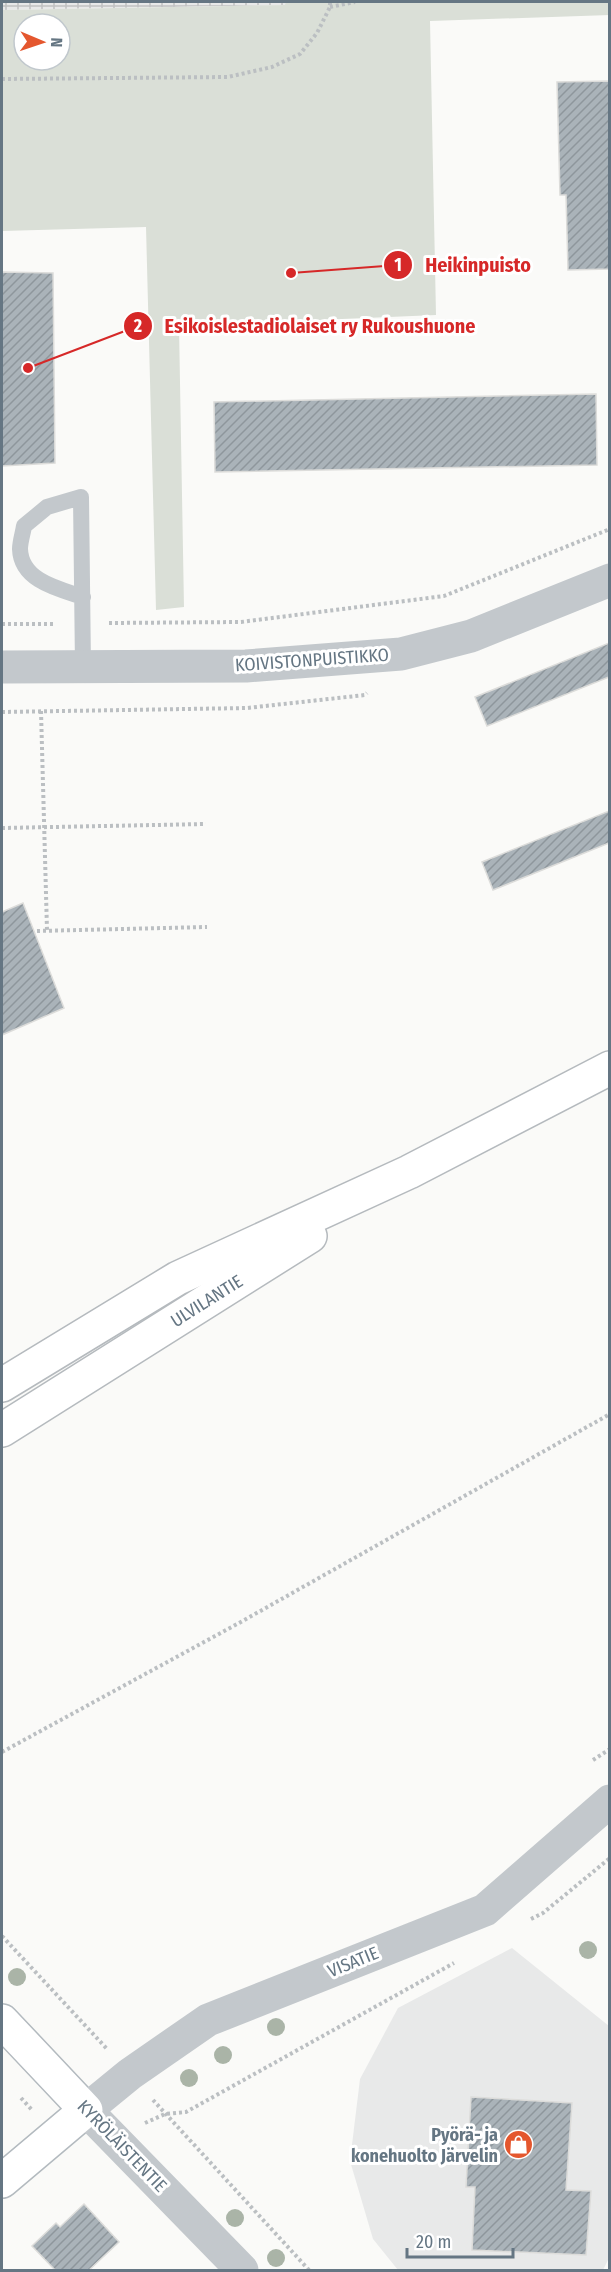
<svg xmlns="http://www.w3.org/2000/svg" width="611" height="2272" font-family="'Fira Sans Condensed',sans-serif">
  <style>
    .built { fill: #e8e9e9 }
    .industrial { fill: url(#industrial-grid) }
    .park { fill: #dadfd7; fill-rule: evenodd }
    .building { fill: url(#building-hatch); stroke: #dcdcda; stroke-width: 1.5 }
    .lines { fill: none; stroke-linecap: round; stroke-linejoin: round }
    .secondary-casing { stroke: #b3babf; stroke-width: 36 }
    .primary-casing { stroke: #b5babe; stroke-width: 36 }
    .path { stroke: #bbbfc2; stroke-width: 4; stroke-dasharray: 3 3; stroke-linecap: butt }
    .lane { stroke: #c3c8cc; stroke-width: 16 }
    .street { stroke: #c3c8cc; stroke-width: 33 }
    .secondary { stroke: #fff; stroke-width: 33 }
    .primary { stroke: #fff; stroke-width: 33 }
    .tree { fill: #aab4a7 }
    .labels { text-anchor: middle; stroke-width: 6; stroke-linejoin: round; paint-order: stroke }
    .street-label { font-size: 18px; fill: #657683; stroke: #fff }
    .poi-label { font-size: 18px; font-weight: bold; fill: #657683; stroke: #fff; text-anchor: end }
    .leader { fill: none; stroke: #d62828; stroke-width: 2 }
    .callout-dot { fill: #d62828; stroke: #fff; stroke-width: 2 }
    .mark-label { font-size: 18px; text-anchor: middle; font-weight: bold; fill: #fff }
    .callout-label { font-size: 20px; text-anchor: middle; font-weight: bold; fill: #d62828; stroke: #fff; stroke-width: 6; stroke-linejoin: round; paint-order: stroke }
  </style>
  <defs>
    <pattern id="industrial-grid" width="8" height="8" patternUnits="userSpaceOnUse" patternTransform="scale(1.5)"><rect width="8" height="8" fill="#e8e9e9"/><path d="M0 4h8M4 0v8" fill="none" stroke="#c0c1c2"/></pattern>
    <pattern id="building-hatch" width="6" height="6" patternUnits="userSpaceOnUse" patternTransform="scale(1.5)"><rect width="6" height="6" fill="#aab3b9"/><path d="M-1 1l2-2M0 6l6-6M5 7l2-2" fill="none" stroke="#8e969c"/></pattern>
  </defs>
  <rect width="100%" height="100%" fill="#fafaf8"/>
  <path class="built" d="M 512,1948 L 609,2026 L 610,2256 L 603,2270 L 398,2270 L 373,2239 L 350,2161 L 360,2079 L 398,2008 Z"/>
  <path class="industrial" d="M 2,2 L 286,2 L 286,5 L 2,10 Z"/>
  <path class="park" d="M 286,2 L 609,2 L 610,15 L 430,21 L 436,315 L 179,326 L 184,607 L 156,610 L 146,227 L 2,231 L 2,10 L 285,5 ZM 24,24 L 60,24 L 60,60 L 24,60 Z"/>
  <g class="building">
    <path d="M 609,81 L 609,269 L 568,270 L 566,195 L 560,195 L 557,82 Z"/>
    <path d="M 2,272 L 53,273 L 55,463 L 2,466 Z"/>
    <path d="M 596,394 L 597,465 L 215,472 L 214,402 Z"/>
    <path d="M 609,643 L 609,677 L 487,726 L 475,697 Z"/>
    <path d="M 609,811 L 609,843 L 493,890 L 482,862 Z"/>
    <path d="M 23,903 L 64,1008 L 2,1035 L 2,912 Z"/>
    <path d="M 471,2097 L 572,2103 L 566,2190 L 591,2191 L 586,2255 L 472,2250 L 475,2187 L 466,2187 Z"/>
    <path d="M 84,2204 L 119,2242 L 88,2271 L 56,2271 L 32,2246 L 56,2223 L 60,2227 Z"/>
  </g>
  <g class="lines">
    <defs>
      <path id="secondary" d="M 2,2021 L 86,2110 L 2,2181"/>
      <g id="primary">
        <path d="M 2,1385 L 178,1278 L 409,1172 L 610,1068"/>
        <path id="s1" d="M 2,1430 L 310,1236"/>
      </g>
    </defs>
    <use href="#secondary" class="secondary-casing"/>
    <use href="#primary" class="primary-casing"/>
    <g class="path">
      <path d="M 330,7 L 355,2"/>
      <path d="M 2,79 L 228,77 L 272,67 L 300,54 L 317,33 L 330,7 L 330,2"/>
      <path d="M 109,623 L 241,622 L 444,596 L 610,529"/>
      <path d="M 2,624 L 56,624"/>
      <path d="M 41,711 L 47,930"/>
      <path d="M 2,712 L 247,708 L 365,695 L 367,693"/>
      <path d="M 2,828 L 206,824"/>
      <path d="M 37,931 L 207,927"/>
      <path d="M 2,1752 L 239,1623 L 610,1414"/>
      <path d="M 593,1760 L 610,1749"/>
      <path d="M 531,1919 L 543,1913 L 610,1858"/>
      <path d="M 2,1936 L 108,2050"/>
      <path d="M 21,2098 L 33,2111"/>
      <path d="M 153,2100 L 309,2270"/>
      <path d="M 145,2123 L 165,2114 L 186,2112 L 454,1963"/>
    </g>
    <path class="lane" d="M 83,667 L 81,497 L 47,507 L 24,526 C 23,533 20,542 20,549 C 21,581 59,589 83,597"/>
    <g class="street">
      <path d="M 2,667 L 246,666 L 401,654 L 471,636 L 610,580"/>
      <path d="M 242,2270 L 86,2110 L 130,2074 L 208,2020 L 485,1910 L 610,1801"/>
    </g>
    <use href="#secondary" class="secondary"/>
    <use href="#primary" class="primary"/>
  </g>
  <g class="tree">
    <circle cx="588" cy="1950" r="9"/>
    <circle cx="17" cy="1977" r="9"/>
    <circle cx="276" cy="2027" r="9"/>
    <circle cx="223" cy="2055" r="9"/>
    <circle cx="189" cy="2078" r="9"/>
    <circle cx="235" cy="2218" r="9"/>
    <circle cx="276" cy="2258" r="9"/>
  </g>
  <defs>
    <symbol id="shop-disc" viewBox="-11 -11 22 22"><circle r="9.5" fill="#e4572e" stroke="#fff"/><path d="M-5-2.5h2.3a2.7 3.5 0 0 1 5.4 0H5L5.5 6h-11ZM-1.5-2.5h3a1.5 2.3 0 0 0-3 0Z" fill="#fff"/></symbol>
  </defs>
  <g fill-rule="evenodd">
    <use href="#shop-disc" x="502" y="2128" width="33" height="33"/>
  </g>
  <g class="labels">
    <g class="street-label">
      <text transform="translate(312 660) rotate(-4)" y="6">KOIVISTONPUISTIKKO</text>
      <text dy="6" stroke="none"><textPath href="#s1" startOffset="242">ULVILANTIE</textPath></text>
      <text transform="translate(353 1962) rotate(-22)" y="6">VISATIE</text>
      <text transform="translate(122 2146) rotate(46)" y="6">KYRÖLÄISTENTIE</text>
    </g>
    <g class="poi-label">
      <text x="498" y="2141">Pyörä- ja<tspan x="498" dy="21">konehuolto Järvelin</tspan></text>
    </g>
  </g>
  <path class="leader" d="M291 273L398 265M28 368L138 326"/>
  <g class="callout-dot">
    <circle cx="291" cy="273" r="6"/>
    <circle cx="28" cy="368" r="6"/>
    <circle cx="398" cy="265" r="15"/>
    <circle cx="138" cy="326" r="15"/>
  </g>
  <g class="mark-label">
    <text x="398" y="271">1</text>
    <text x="138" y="332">2</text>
  </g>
  <g class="callout-label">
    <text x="478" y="272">Heikinpuisto</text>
    <text x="320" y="333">Esikoislestadiolaiset ry Rukoushuone</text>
  </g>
  <rect width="611" height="2272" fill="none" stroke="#657683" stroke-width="6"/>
  <g transform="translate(42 42) rotate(92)"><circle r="28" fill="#ffffff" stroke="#c1c8cd" stroke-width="1.5"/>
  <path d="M0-4.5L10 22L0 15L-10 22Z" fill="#e4572e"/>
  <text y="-9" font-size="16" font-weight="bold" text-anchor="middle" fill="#657683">N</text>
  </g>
  <path d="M407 2248v9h106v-9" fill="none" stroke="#657683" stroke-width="3"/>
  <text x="416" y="2248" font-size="18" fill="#657683" stroke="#ffffff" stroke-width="4.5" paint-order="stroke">20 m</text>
</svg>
